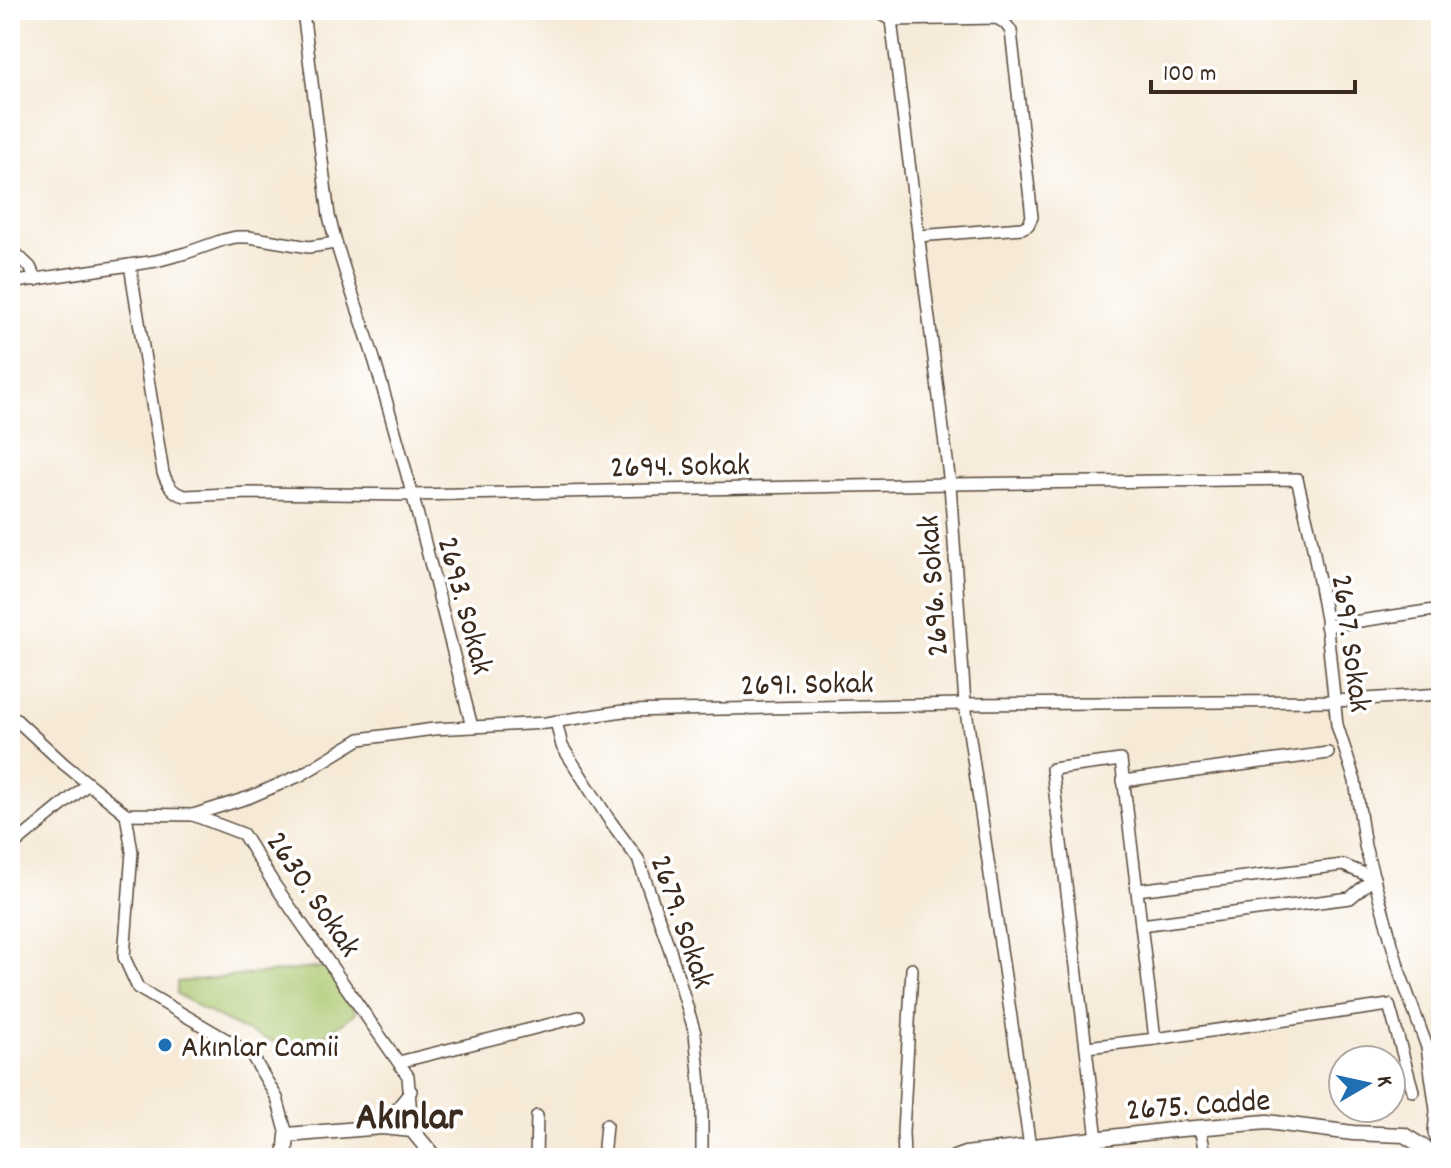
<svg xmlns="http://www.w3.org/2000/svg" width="1451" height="1168" font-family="Dekko,sans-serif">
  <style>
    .green { fill: #abc86f; stroke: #737946; stroke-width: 2 }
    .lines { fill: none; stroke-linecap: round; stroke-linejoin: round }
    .minor-casing { stroke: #57473a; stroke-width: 14 }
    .tertiary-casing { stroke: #57473a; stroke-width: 17 }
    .minor { stroke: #fff; stroke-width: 11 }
    .tertiary { stroke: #fff; stroke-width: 14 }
    .poi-dot { fill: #1f6fb2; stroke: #fff; stroke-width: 3 }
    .labels { text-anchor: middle; stroke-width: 7; stroke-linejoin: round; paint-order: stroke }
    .street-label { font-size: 32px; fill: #3b2a1e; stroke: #fff }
    .poi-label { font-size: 32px; fill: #3b2a1e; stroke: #fff; text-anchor: start }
    .district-label { font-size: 40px; font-weight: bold; fill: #3b2a1e; stroke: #fff }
  </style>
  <rect width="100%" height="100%" fill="#fff"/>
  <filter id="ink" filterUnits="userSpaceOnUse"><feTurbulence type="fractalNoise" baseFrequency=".0125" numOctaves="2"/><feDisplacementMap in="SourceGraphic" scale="16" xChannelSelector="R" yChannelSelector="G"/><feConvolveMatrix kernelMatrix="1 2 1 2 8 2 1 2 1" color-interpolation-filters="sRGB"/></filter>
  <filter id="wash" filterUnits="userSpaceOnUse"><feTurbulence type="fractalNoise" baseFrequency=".006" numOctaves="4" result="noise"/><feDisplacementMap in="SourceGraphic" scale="32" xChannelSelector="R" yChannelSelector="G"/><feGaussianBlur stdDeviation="1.8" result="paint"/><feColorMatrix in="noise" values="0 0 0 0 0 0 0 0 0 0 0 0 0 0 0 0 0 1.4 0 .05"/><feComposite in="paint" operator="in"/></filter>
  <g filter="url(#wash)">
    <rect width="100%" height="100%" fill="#f6ead7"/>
    <path class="green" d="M 326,967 L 356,1013 C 341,1023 325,1037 309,1044 C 281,1056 203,1009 177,994 L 177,982 Z"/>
  </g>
  <g filter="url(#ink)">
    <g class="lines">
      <defs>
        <g id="minor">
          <path d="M 307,10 L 304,20 L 305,27 L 329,216 C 341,266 360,313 375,362 C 411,483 441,605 472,727"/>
          <path d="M 873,10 L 891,20 L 997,18 L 1005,23 L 1011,31 L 1032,217 L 1028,225 L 1022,228 L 918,236"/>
          <path d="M 891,20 L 950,484 L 965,704 L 1030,1147"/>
          <path d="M 10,248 L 30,267 L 36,280"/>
          <path d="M 130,265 L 163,473 C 168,485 172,493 185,496 L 249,493 L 412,495 L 950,484 L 1297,479 L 1311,537 L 1326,619 L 1337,725 L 1355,781 L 1365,846 L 1400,973 L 1427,1047 L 1436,1110 L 1434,1133 L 1441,1149"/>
          <path d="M 10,283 L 156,261 L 186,253 L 223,240 L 236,237 L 249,237 L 309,247 L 335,243"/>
          <path d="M 1326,626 L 1441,609"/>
          <path d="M 10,714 L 64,764 L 126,814 L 193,815 L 243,834 L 274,884 L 408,1076 L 412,1130"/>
          <path d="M 556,721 L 562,746 L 608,818 L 638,859 L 670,950 L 695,1033 L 702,1104 L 702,1158"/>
          <path d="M 1123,781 L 1328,753"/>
          <path d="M 126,814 L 132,852 L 124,957 L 138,988 L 251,1054 L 277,1098 L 287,1135"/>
          <path d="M 193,815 L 250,797 L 301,775 L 360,739 L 434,729 L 546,723 L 623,711 L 965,704 L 1335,701 L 1441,694"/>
          <path d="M 10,848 L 88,784"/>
          <path d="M 1137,890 L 1343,865 L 1374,878 L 1350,898 L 1141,925"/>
          <path d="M 1155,1039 L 1389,1005 L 1413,1091"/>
          <path d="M 1087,1047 L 1155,1039 L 1121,760 L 1052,769 L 1097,1139"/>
          <path d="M 399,1062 L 579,1017"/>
          <path d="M 382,1127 L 411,1091"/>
          <path d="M 1200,1128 L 1206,1158"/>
          <path d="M 1076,1141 L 1079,1158"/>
          <path d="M 536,1158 L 537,1116"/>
          <path d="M 603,1158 L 606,1125"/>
          <path d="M 904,1158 L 903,1132 L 912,969"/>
        </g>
        <g id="tertiary">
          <path d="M 285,1158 L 287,1135 L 382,1127 L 412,1130 L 435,1158"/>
          <path d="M 954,1158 L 965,1154 L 1171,1130 L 1267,1122 L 1353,1133 L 1404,1135 L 1441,1158"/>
        </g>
      </defs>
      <use href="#minor" class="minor-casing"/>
      <use href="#tertiary" class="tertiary-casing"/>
      <use href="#minor" class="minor"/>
      <use href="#tertiary" class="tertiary"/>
    </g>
  </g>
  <circle class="poi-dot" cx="165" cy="1045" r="8"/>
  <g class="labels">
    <g class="street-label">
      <text transform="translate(680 464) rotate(-1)" y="11">2694. Sokak</text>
      <text transform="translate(931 586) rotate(-94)" y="11">2696. Sokak</text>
      <text transform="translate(467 605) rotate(75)" y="11">2693. Sokak</text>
      <text transform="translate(1353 643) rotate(82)" y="11">2697. Sokak</text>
      <text transform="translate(807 682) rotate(-1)" y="11">2691. Sokak</text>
      <text transform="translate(315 893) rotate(56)" y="11">2630. Sokak</text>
      <text transform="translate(684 921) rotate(71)" y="11">2679. Sokak</text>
      <text transform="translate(1198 1103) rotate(-4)" y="11">2675. Cadde</text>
    </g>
    <g class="poi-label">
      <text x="181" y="1056">Akınlar Camii</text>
    </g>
    <g class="district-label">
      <text x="409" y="1128">Akınlar</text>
    </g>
  </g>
  <rect width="1451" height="1168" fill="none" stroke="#fff" stroke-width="40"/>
  <g transform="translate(1367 1084) rotate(81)"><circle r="38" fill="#ffffff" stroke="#b1aaa5" stroke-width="2"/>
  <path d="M0-6L14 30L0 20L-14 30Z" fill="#1f6fb2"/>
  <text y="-12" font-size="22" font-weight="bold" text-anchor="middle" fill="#3b2a1e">K</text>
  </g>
  <path d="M1151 80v12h204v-12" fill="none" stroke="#3b2a1e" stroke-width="4"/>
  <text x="1163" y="80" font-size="24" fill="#3b2a1e" stroke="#ffffff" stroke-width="6" paint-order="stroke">100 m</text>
</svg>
